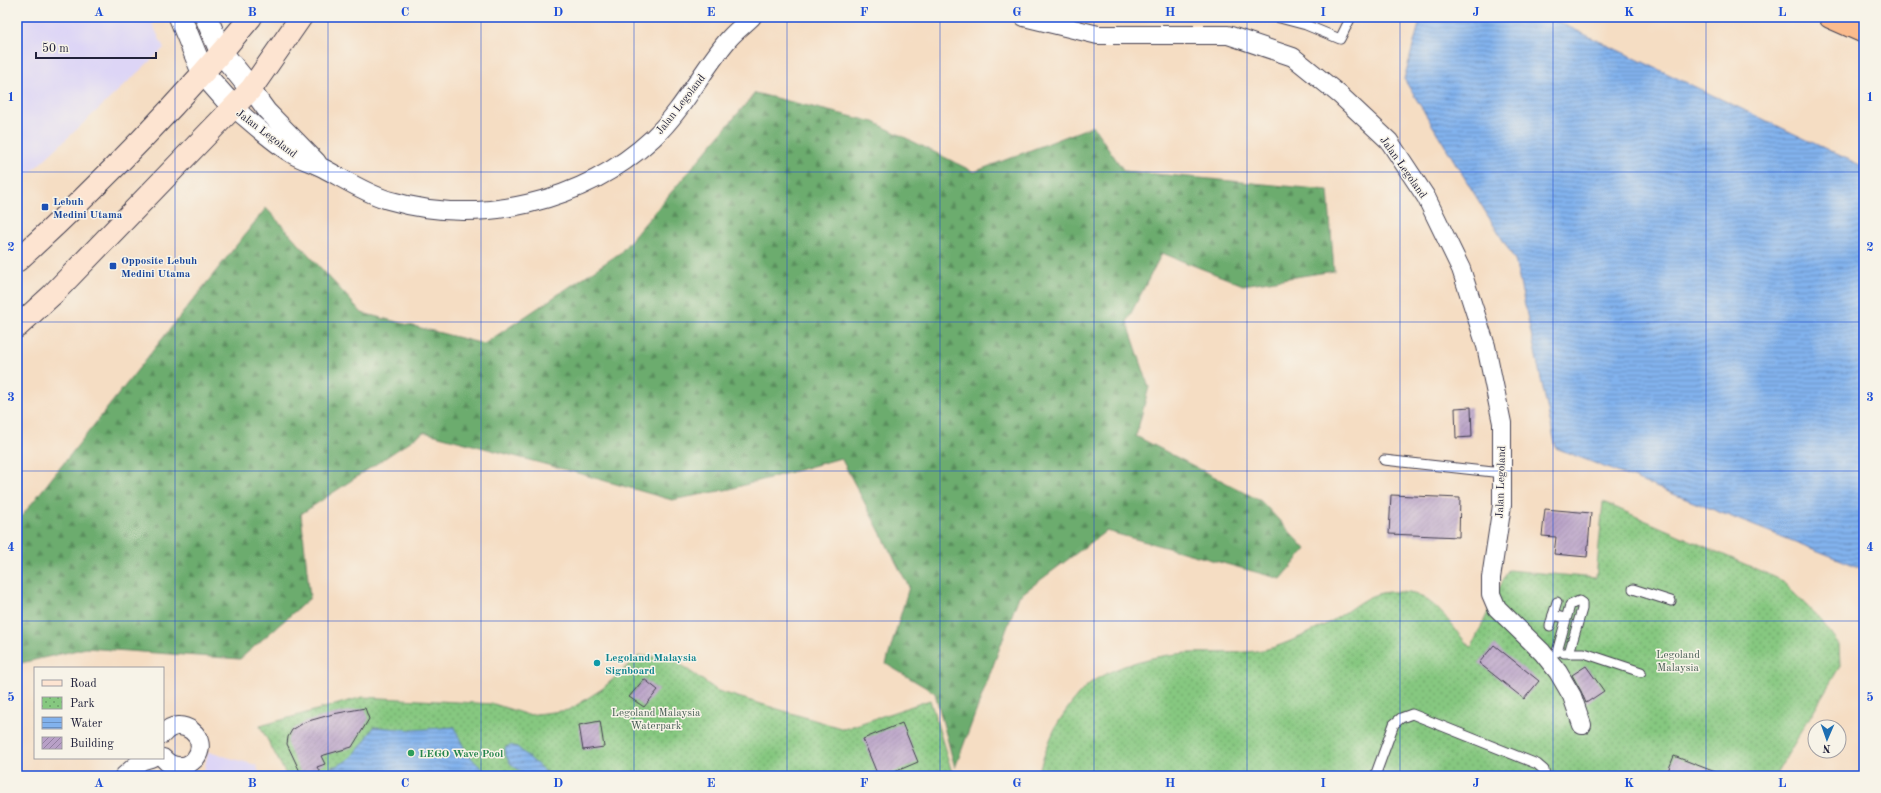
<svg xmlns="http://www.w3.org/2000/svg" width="1881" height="793" font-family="'Old Standard TT',serif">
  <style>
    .built { fill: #ddd5f6 }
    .forest { fill: url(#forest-firs); stroke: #476754 }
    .park { fill: url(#park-dots); stroke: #54755e }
    .water { fill: url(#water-rules); stroke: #526a94 }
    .building { fill: url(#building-hatch) }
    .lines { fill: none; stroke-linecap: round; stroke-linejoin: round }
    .service-casing { stroke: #423e4f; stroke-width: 11 }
    .minor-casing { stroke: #423e4f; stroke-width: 20 }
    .tertiary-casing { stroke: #423e4f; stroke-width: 24 }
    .secondary-casing { stroke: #423e4f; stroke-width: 24 }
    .trunk-casing { stroke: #423e4f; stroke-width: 24 }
    .service { stroke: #fff; stroke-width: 9 }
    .minor { stroke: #fff; stroke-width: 18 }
    .tertiary { stroke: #fff; stroke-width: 22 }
    .secondary { stroke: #fde4d1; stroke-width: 22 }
    .trunk { stroke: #fbbb8d; stroke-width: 22 }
    .grid { fill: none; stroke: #1d4ed8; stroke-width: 1; stroke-opacity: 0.55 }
    .transit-dot { fill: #1a4fb4; stroke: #f7f3e8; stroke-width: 1.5 }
    .culture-dot { fill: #0f9aa8; stroke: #f7f3e8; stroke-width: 1.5 }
    .leisure-dot { fill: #2e9e5b; stroke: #f7f3e8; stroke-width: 1.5 }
    .labels { text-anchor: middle; stroke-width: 3; stroke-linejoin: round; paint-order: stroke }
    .street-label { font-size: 11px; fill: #22223b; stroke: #f7f3e8 }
    .transit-label { font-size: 11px; font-weight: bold; fill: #164399; stroke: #f7f3e8; text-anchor: start }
    .park-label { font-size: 11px; fill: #455c53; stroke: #f7f3e8 }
    .culture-label { font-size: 11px; font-weight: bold; fill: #0d838f; stroke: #f7f3e8; text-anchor: start }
    .leisure-label { font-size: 11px; font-weight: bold; fill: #27864d; stroke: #f7f3e8; text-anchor: start }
    .neatline { fill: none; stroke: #1d4ed8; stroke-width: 1.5 }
    .grid-label { font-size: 13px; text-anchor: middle; font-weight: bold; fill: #1d4ed8 }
  </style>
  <defs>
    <pattern id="forest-firs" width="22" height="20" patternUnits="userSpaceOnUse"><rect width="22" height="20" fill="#6cac6e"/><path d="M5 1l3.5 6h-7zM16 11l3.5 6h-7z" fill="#588c5c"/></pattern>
    <pattern id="park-dots" width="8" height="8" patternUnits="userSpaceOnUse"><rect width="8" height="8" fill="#86c880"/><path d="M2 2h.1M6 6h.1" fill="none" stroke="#6da26a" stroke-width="1.8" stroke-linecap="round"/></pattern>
    <pattern id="water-rules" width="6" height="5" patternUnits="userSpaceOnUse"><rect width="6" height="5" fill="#82b2ed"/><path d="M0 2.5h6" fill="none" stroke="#6a90c1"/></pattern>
    <pattern id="building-hatch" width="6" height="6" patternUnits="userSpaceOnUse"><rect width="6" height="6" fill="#b8a0c7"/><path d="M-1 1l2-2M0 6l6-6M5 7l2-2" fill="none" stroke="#9582a3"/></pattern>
  </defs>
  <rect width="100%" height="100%" fill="#f7f3e8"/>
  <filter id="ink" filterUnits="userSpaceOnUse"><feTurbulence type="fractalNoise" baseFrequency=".025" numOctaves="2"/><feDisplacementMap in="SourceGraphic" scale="8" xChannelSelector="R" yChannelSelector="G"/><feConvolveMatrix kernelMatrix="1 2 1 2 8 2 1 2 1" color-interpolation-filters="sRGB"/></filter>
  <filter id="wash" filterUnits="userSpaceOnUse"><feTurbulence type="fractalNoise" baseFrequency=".012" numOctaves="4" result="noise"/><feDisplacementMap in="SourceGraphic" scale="16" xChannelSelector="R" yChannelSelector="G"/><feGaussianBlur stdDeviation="0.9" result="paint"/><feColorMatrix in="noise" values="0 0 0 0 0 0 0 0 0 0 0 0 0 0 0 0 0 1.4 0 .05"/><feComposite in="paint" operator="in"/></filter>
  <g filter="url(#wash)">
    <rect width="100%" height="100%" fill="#f5ddc3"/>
    <g class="built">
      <path d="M 17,17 L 149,17 L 164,48 L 17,185 Z"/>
      <path d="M 208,752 L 256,765 L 261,776 L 203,776 Z"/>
    </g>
    <path class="forest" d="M 755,93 L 874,122 L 974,172 L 1093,126 L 1124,171 L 1328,190 L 1334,271 L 1243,285 L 1162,253 L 1127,321 L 1149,387 L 1136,436 L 1261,501 L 1306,549 L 1281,579 L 1106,531 L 1019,596 L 955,768 L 935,693 L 886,664 L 909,587 L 841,458 L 730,489 L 672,500 L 574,472 L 424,432 L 301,514 L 310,598 L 240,659 L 86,648 L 17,664 L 17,522 L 266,208 L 362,313 L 484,344 L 620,253 Z"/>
    <g class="park">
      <path d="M 1603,502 L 1781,580 L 1820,619 L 1839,644 L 1840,666 L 1775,776 L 1037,776 C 1043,759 1049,739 1058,723 C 1066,710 1081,689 1093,681 C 1120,664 1156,655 1188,653 C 1213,652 1250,655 1275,647 C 1294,640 1312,632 1330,622 C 1360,605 1369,587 1409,593 C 1437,597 1453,630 1471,648 L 1508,570 L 1596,578 Z"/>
      <path d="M 639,656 L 671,658 L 718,691 L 844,729 L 930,700 L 953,776 L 287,776 L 260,726 L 363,697 L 494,704 L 528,715 L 569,710 L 602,689 Z"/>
    </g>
    <g class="water">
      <path d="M 1421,17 L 1548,17 L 1864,167 L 1864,569 L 1556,448 L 1515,260 L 1404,79 Z"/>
      <path d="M 374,727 L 414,730 L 455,727 C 464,752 470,758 490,776 L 334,776 L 331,767 C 353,763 362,744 374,727 Z"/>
      <path d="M 510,745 L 517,747 L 547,773 L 544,776 L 526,776 L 510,763 L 506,756 L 505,748 Z"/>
    </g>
    <g id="blocks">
      <g class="building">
        <path d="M 1471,407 L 1472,437 L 1456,438 L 1455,408 Z"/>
        <path d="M 1391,495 L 1460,498 L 1459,537 L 1389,534 Z"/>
        <path d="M 1545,509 L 1591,513 L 1587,557 L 1554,554 L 1556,537 L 1542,536 Z"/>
        <path d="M 1494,645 L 1539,681 L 1524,699 L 1479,663 Z"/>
        <path d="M 1586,666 L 1604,691 L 1586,703 L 1581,691 L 1572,675 Z"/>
        <path d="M 644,679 L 658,690 L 644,707 L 629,697 Z"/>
        <path d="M 365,708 L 369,719 L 352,747 L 321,756 L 325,764 L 317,767 L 322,776 L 302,776 L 287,744 L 288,737 L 292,730 L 305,722 L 333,714 Z"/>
        <path d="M 600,721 L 604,747 L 583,750 L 579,725 Z"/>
        <path d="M 902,723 L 918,762 L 885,776 L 878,776 L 863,739 Z"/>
        <path d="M 1674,756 L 1723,775 L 1723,776 L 1666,776 Z"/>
      </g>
    </g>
  </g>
  <g filter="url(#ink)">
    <use href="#blocks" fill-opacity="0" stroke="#423e4f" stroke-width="1"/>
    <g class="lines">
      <defs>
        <g id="service">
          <path d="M 1276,17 L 1306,25 L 1340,39 L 1351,17"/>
          <path d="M 1384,460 L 1502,473"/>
          <path d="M 1633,589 L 1671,601"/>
          <path d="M 1553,615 L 1557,602"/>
          <path d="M 1550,626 L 1553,615 L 1565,618"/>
          <path d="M 1557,652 L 1570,605 L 1579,601 L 1582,603 L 1582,609 L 1569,653"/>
          <path d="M 1564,653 L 1584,653 L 1641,672"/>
          <path d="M 1375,776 L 1394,724 L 1401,718 L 1412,714 L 1537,764 L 1544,770 L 1545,776"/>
        </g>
        <g id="minor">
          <path d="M 1024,17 L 1098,35 L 1228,35 L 1293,57 L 1340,95 L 1389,141 L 1426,197 L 1461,269 L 1486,346 L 1502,423 L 1502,505 L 1491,578 L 1491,594 L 1497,608 L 1542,652 L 1558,672 L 1572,696 L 1582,725"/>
          <path d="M 251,89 L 267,111 L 317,162"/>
          <path d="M 233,107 C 252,123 271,141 292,154 C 302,160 313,163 323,168 C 344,179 365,193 388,200 C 479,227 583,203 653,138 C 683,110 701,72 727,41 C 734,32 744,25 752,17"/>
          <path d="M 163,734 C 180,713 212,738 195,759 C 192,762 187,766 182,766 C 174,767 168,764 163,758"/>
          <path d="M 124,776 L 141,761 L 151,758"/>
        </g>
        <g id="tertiary">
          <path d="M 180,17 L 203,73 L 233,107"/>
          <path d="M 206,17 L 221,52 L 251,89"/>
        </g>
        <g id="secondary">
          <path d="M 17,261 C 100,185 179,104 251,17"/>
          <path d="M 17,327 L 52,295 L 251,89 L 301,17"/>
        </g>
        <path id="trunk" d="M 1830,17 L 1864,32"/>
      </defs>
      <use href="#service" class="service-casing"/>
      <use href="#minor" class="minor-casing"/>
      <use href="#tertiary" class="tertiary-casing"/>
      <use href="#secondary" class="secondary-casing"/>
      <use href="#trunk" class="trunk-casing"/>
      <use href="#service" class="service"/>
      <use href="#minor" class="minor"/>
      <use href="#tertiary" class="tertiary"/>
      <use href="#secondary" class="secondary"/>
      <use href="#trunk" class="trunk"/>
    </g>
  </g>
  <path class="grid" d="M 175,17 L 175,776M 328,17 L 328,776M 481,17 L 481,776M 634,17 L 634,776M 787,17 L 787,776M 940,17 L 940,776M 1094,17 L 1094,776M 1247,17 L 1247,776M 1400,17 L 1400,776M 1553,17 L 1553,776M 1706,17 L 1706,776M 17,172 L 1864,172M 17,322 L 1864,322M 17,471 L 1864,471M 17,621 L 1864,621"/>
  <g class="transit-dot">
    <rect x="41" y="203" width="8" height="8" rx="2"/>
    <rect x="109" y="262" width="8" height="8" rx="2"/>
  </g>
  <circle class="culture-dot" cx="597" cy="663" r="4"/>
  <circle class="leisure-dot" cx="411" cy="753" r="4"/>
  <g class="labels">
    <g class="street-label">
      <text transform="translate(680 104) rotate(-52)" y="4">Jalan Legoland</text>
      <text transform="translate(267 133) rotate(37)" y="4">Jalan Legoland</text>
      <text transform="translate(1404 167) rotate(55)" y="4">Jalan Legoland</text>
      <text transform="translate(1500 482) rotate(-88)" y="4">Jalan Legoland</text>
    </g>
    <g class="transit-label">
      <text x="53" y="205">Lebuh<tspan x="53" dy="13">Medini Utama</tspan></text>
      <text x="121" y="264">Opposite Lebuh<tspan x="121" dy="13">Medini Utama</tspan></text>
    </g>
    <g class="park-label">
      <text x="1678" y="658">Legoland<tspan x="1678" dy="13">Malaysia</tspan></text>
      <text x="656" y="716">Legoland Malaysia<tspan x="656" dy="13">Waterpark</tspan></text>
    </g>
    <g class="culture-label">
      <text x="605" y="661">Legoland Malaysia<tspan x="605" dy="13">Signboard</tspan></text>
    </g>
    <g class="leisure-label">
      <text x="419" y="757">LEGO Wave Pool</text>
    </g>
  </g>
  <rect width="1881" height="793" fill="none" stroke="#f7f3e8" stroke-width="44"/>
  <rect x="34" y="667" width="130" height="92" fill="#f7f3e8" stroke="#a29fa3"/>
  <rect x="42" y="680" width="20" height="6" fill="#fde4d1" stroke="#a29fa3"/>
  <text x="70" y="687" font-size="12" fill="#22223b">Road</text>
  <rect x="42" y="697" width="20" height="12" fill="url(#park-dots)" stroke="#a29fa3"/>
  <text x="70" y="707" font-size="12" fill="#22223b">Park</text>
  <rect x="42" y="717" width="20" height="12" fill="url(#water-rules)" stroke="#a29fa3"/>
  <text x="70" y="727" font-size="12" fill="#22223b">Water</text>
  <rect x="42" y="737" width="20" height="12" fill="url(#building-hatch)" stroke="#a29fa3"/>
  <text x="70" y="747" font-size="12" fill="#22223b">Building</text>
  <g transform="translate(1827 739) rotate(182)"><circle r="19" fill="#f7f3e8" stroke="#a29fa3"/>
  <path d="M0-3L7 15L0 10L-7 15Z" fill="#1f6fb2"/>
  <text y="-6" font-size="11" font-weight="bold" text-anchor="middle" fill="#22223b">N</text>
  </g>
  <path d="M36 52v6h120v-6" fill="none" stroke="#22223b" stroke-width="2"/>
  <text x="42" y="52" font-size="12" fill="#22223b" stroke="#f7f3e8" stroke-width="3" paint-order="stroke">50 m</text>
  <rect x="22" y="22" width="1837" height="749" class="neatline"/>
  <g class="grid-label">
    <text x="99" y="16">A</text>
    <text x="252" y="16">B</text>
    <text x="405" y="16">C</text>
    <text x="558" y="16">D</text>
    <text x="711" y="16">E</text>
    <text x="864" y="16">F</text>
    <text x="1017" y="16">G</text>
    <text x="1170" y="16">H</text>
    <text x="1323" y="16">I</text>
    <text x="1476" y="16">J</text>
    <text x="1629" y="16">K</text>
    <text x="1782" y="16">L</text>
    <text x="11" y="101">1</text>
    <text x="1870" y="101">1</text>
    <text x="11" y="251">2</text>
    <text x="1870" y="251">2</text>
    <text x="11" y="401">3</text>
    <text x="1870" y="401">3</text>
    <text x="11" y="551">4</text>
    <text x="1870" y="551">4</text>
    <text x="11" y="701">5</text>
    <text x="1870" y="701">5</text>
    <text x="99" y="787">A</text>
    <text x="252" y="787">B</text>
    <text x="405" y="787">C</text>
    <text x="558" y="787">D</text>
    <text x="711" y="787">E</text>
    <text x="864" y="787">F</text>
    <text x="1017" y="787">G</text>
    <text x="1170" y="787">H</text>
    <text x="1323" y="787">I</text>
    <text x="1476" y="787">J</text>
    <text x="1629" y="787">K</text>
    <text x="1782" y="787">L</text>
  </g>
</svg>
